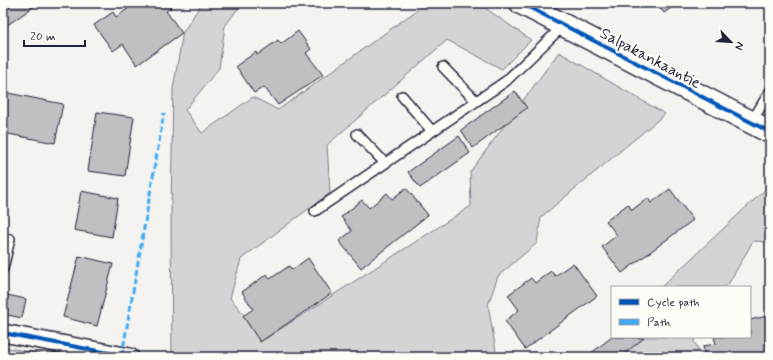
<svg xmlns="http://www.w3.org/2000/svg" width="773" height="360" font-family="Mynerve,sans-serif">
  <style>
    .green { fill: #d5d4d5; stroke: #7c7b88 }
    .building { fill: #c0bfc2; stroke: #22223b }
    .lines { fill: none; stroke-linecap: round; stroke-linejoin: round }
    .lane-casing { stroke: #22223b; stroke-width: 12 }
    .street-casing { stroke: #22223b; stroke-width: 20 }
    .secondary-casing { stroke: #22223b; stroke-width: 25 }
    .lane { stroke: #fdfcf7; stroke-width: 9 }
    .street { stroke: #fdfcf7; stroke-width: 17 }
    .secondary { stroke: #fdfcf7; stroke-width: 22 }
    .quiet { stroke: #3fa9f5; stroke-width: 3; stroke-dasharray: 6 3; stroke-linecap: butt }
    .cycleway-casing { stroke: #fdfcf7; stroke-width: 6 }
    .cycleway { stroke: #0057b8; stroke-width: 4 }
    .labels { text-anchor: middle; stroke-width: 4; stroke-linejoin: round; paint-order: stroke }
    .street-label { font-size: 16px; fill: #22223b; stroke: #fdfcf7 }
  </style>
  <rect width="100%" height="100%" fill="#f4f3ef"/>
  <filter id="ink" filterUnits="userSpaceOnUse"><feTurbulence type="fractalNoise" baseFrequency=".025" numOctaves="2"/><feDisplacementMap in="SourceGraphic" scale="8" xChannelSelector="R" yChannelSelector="G"/><feConvolveMatrix kernelMatrix="1 2 1 2 8 2 1 2 1" color-interpolation-filters="sRGB"/></filter>
  <g filter="url(#ink)">
    <g class="green">
      <path d="M 202,3 L 242,3 L 225,26 L 219,68 L 185,110 L 202,133 L 253,97 L 278,110 L 427,3 L 478,3 L 531,40 L 502,69 L 447,40 L 327,145 L 330,193 L 241,259 L 230,298 L 265,339 L 471,206 L 470,172 L 559,52 L 665,114 L 541,217 L 537,243 L 498,276 L 488,305 L 497,357 L 172,357 L 171,215 L 173,89 L 183,32 Z"/>
      <path d="M 770,185 L 770,242 L 753,241 L 729,283 L 725,287 L 661,287 Z"/>
      <path d="M 638,337 L 695,337 L 694,342 L 703,357 L 611,357 Z"/>
      <path d="M 3,347 L 58,357 L 3,357 Z"/>
    </g>
    <g class="building">
      <path d="M 3,3 L 39,3 L 3,28 Z"/>
      <path d="M 136,3 L 168,3 L 171,8 L 166,11 L 182,33 L 137,65 L 123,44 L 113,51 L 94,25 L 113,12 L 116,17 Z"/>
      <path d="M 657,3 L 678,3 L 664,13 Z"/>
      <path d="M 298,31 L 311,49 L 306,53 L 323,75 L 278,105 L 264,87 L 254,93 L 236,66 L 256,52 L 257,55 L 278,40 L 281,44 Z"/>
      <path d="M 515,91 L 527,108 L 473,148 L 461,130 Z"/>
      <path d="M 3,92 L 63,104 L 55,143 L 3,133 Z"/>
      <path d="M 97,112 L 134,117 L 125,176 L 88,171 Z"/>
      <path d="M 459,136 L 470,153 L 420,188 L 408,172 Z"/>
      <path d="M 406,188 L 428,215 L 361,268 L 339,241 L 352,231 L 341,217 L 362,200 L 369,208 L 387,193 L 392,199 Z"/>
      <path d="M 670,189 L 693,220 L 622,273 L 602,247 L 617,235 L 606,221 L 628,204 L 632,210 L 648,198 L 651,203 Z"/>
      <path d="M 81,191 L 118,198 L 112,237 L 74,230 Z"/>
      <path d="M 79,256 L 113,264 L 97,326 L 63,317 Z"/>
      <path d="M 308,258 L 332,293 L 260,342 L 243,316 L 253,309 L 242,292 L 267,274 L 270,279 L 289,266 L 292,270 Z"/>
      <path d="M 573,263 L 597,296 L 525,349 L 505,321 L 519,310 L 508,295 L 531,278 L 535,283 L 551,271 L 555,276 Z"/>
      <path d="M 7,295 L 26,299 L 22,318 L 3,314 Z"/>
      <path d="M 767,316 L 770,324 L 770,357 L 705,357 L 703,346 L 716,344 L 714,337 L 750,337 L 750,320 Z"/>
      <path d="M 612,337 L 644,338 L 620,357 L 586,357 Z"/>
    </g>
    <g class="lines">
      <defs>
        <g id="lane">
          <path d="M 443,67 L 476,101"/>
          <path d="M 402,96 L 432,131"/>
          <path d="M 751,123 L 770,91"/>
          <path d="M 357,134 L 385,163"/>
          <path d="M 315,211 L 506,81 L 564,25"/>
          <path d="M 3,269 L 10,239"/>
        </g>
        <path id="street" d="M 3,333 L 130,357"/>
        <path id="secondary" d="M 521,3 L 770,132"/>
      </defs>
      <use href="#lane" class="lane-casing"/>
      <use href="#street" class="street-casing"/>
      <use href="#secondary" class="secondary-casing"/>
      <use href="#lane" class="lane"/>
      <use href="#street" class="street"/>
      <use href="#secondary" class="secondary"/>
      <path class="quiet" d="M 122,355 L 164,113"/>
      <defs>
        <g id="cycleway">
          <path d="M 521,3 L 770,132"/>
          <path d="M 3,333 L 130,357"/>
        </g>
      </defs>
      <use href="#cycleway" class="cycleway-casing"/>
      <use href="#cycleway" class="cycleway"/>
    </g>
  </g>
  <g class="labels">
    <g class="street-label">
      <text transform="translate(651 57) rotate(28)" y="6">Salpakankaantie</text>
    </g>
  </g>
  <rect width="773" height="360" fill="none" stroke="#fdfcf7" stroke-width="16"/>
  <rect x="8" y="8" width="757" height="344" fill="none" stroke="#22223b" stroke-width="1.5" filter="url(#ink)"/>
  <rect x="611" y="286" width="140" height="52" fill="#fdfcf7" stroke="#a5a5ac"/>
  <rect x="619" y="299" width="20" height="6" fill="#0057b8" stroke="#a5a5ac"/>
  <text x="647" y="306" font-size="12" fill="#22223b">Cycle path</text>
  <rect x="619" y="319" width="20" height="6" fill="#3fa9f5" stroke="#a5a5ac"/>
  <text x="647" y="326" font-size="12" fill="#22223b">Path</text>
  <g transform="translate(731 42) rotate(115)" stroke="#fdfcf7" stroke-width="3" paint-order="stroke">
  <path d="M0-3L7 15L0 10L-7 15Z" fill="#22223b"/>
  <text y="-6" font-size="11" font-weight="bold" text-anchor="middle" fill="#22223b">N</text>
  </g>
  <path d="M24 40v6h61v-6" fill="none" stroke="#22223b" stroke-width="2"/>
  <text x="30" y="40" font-size="12" fill="#22223b" stroke="#fdfcf7" stroke-width="3" paint-order="stroke">20 m</text>
</svg>
